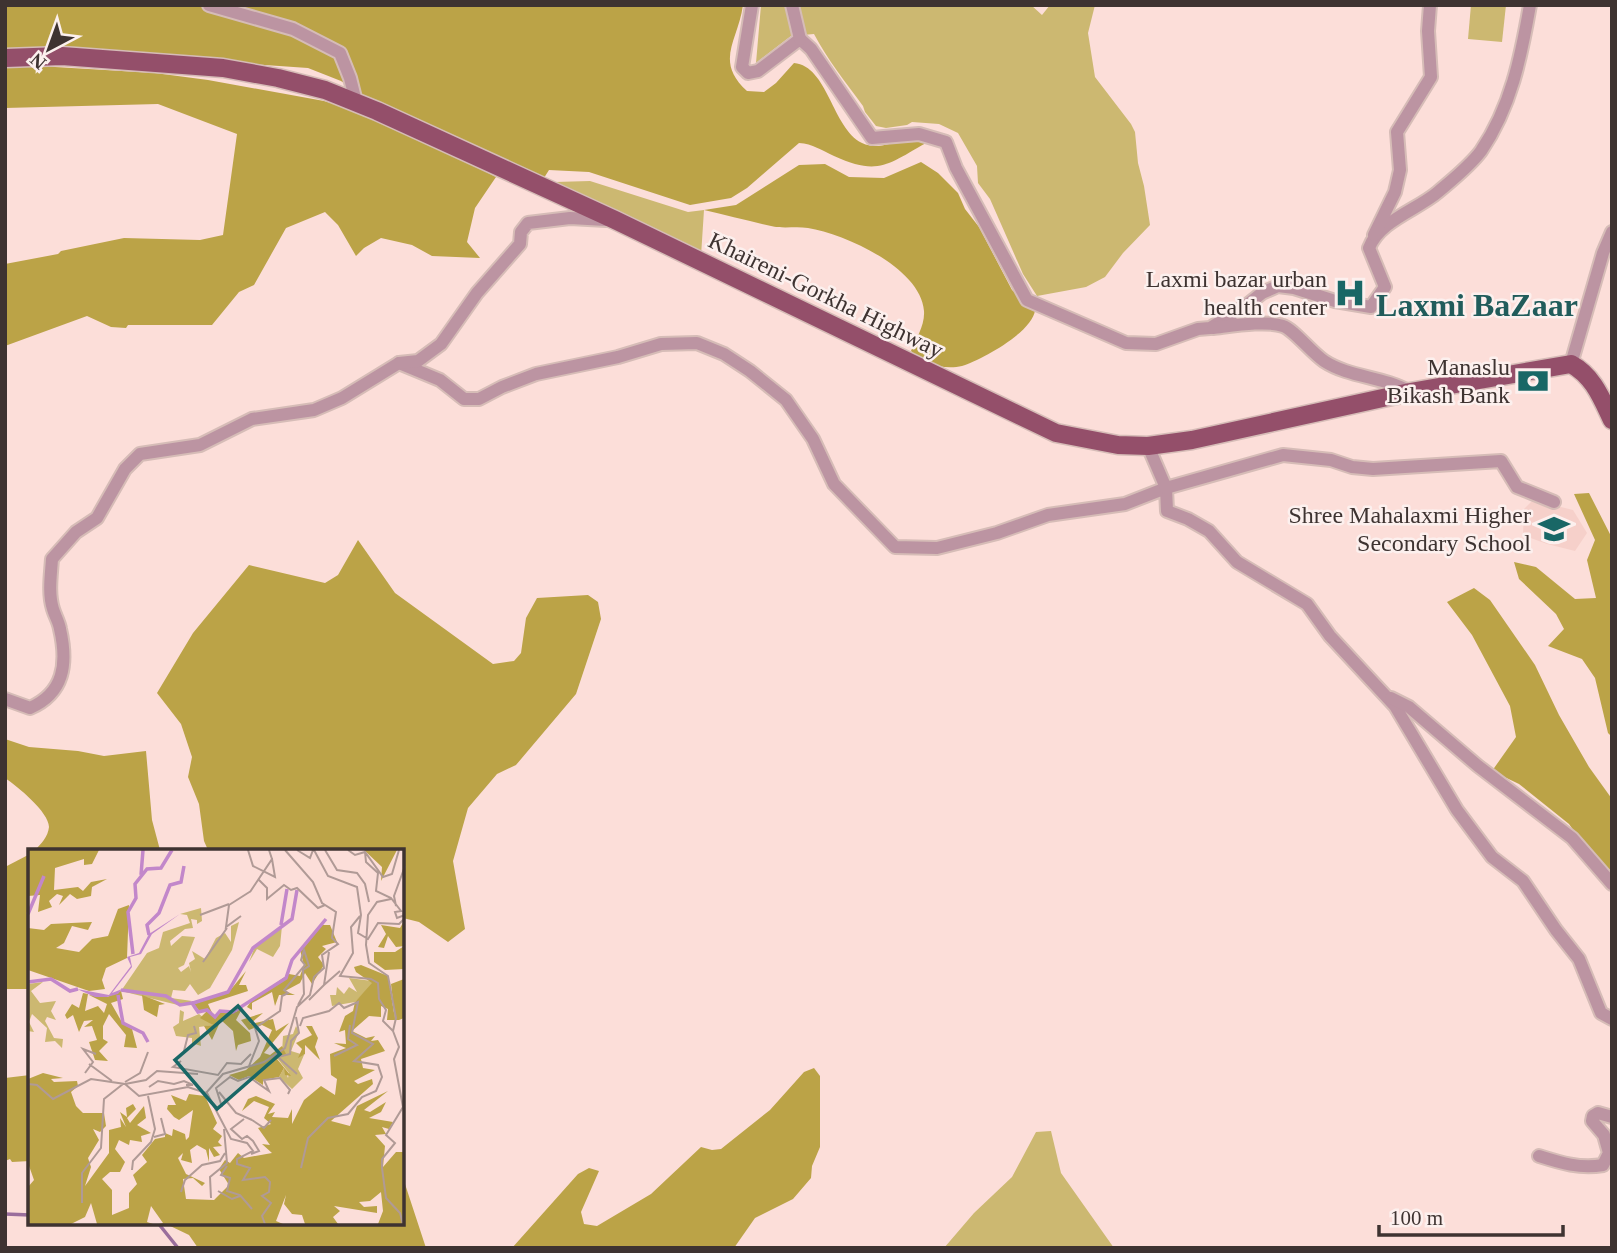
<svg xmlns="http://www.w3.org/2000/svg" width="1617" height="1253" font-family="'Times New Roman',serif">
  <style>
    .built { fill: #f6d0ca }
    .green { fill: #ccb871 }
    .forest { fill: #bba347 }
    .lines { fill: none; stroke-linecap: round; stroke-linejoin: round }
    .stream { stroke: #9a6e9c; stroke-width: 3.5 }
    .minor-casing { stroke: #d6bcb7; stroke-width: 16 }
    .primary-casing { stroke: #d6bcb7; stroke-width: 21 }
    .minor { stroke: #bc94a2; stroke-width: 12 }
    .primary { stroke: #944f6a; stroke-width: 18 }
    .labels { text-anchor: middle; stroke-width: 5; stroke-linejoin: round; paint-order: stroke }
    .poi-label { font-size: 24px; fill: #3e3331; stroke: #fcf0ee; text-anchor: end }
    .street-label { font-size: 24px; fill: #3e3331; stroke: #fcf0ee }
    .district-label { font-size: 32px; font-weight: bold; fill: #215c5b; stroke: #fcf0ee }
    .inset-river { fill: none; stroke: #c287ca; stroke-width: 3.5 }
    .inset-road { fill: none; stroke: #b09a96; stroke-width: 2 }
    .view { fill: #196766; fill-opacity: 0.15; stroke: #196766; stroke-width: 3.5 }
    .inset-edge { fill: none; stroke: #3e3331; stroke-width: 3.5 }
  </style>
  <rect width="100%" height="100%" fill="#fcded9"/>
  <path class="built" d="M 1533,500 L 1573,510 L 1587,533 L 1575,551 L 1547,544 L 1523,535 L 1524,509 Z"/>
  <g class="green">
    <path d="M 761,5 L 1031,5 L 1042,15 L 1050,5 L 1095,5 L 1088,33 L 1095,77 L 1131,124 L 1135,132 L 1138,163 L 1144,186 L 1150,225 L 1123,253 L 1105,277 L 1086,287 L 1037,296 L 1023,274 L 990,199 L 978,183 L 977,166 L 958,133 L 939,124 L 912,122 L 907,125 L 886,128 L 876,126 L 865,112 L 863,106 C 846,83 827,59 814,34 L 791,36 L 756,63 Z"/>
    <path d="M 1471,5 L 1506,5 L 1502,42 L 1468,39 Z"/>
    <path d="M 590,181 L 688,212 L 704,210 L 701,256 L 555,188 L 555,182 Z"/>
    <path d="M 1051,1131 L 1061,1173 L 1114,1248 L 944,1248 L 974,1213 L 1012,1177 L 1036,1132 Z"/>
  </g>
  <g class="forest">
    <path d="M 5,5 L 743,5 C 738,41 714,61 747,91 L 764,92 L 776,83 L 794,63 C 828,66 832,128 862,143 C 877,150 888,143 904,141 C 911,140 919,142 926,143 C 887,165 878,176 834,156 C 821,150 813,144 799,143 L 747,188 L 731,198 L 690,205 L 589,172 L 549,170 L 542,181 L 383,110 L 341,81 L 308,68 L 237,63 L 196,56 L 34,50 L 5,51 Z"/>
    <path d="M 5,64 L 155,73 L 208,80 L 324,101 L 355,110 L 434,144 L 496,177 L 475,208 L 467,242 L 480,258 L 432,256 L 412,245 L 381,238 L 364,248 L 356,256 L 338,225 L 325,212 L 286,228 L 254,285 L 239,292 L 212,325 L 128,325 L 126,328 L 111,327 L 87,316 L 5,346 L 5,264 L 58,254 L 61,251 L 124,238 L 200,240 L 223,235 L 237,134 L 158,104 L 5,108 Z"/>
    <path d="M 921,162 L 938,173 L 958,193 L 965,209 L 979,227 L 1012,290 L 1035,310 C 1033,332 981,360 962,366 C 946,370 921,365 911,351 C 916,339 925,325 924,311 C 921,268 845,234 808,228 C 796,226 783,229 771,226 C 749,221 726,215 704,210 L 736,205 L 799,165 L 825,164 L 849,177 L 884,178 Z"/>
    <path d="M 1589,493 L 1612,538 L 1612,737 L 1608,733 L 1595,678 L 1582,659 L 1548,646 L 1564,629 L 1556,614 L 1519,579 L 1514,562 L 1536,567 L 1575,599 L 1596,598 L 1587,560 L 1595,540 L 1574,494 Z"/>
    <path d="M 358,540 L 395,593 L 493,664 L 514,661 L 521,653 L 526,618 L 537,598 L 588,595 L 598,602 L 601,619 L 576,694 L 516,765 L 497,774 L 468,808 L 453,861 L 465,929 L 448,942 L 419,922 L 403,918 L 402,850 L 208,850 L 204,841 L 199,804 L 188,777 L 192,757 L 181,724 L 157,693 L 193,633 L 249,565 L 325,583 L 338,575 Z"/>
    <path d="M 1474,588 L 1490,600 L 1535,665 L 1559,715 L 1589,767 L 1612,799 L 1612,872 L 1584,845 L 1569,824 L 1519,784 L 1492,771 L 1516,737 L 1510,706 L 1472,635 L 1447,602 Z"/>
    <path d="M 5,739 L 29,747 L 78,751 L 104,756 L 146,751 L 152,820 L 160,850 L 35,850 C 41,844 48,837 49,827 C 49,812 17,786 5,778 Z"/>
    <path d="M 30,854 L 30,989 L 5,989 L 5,867 Z"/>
    <path d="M 814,1068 L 820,1076 L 820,1147 L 812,1166 L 811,1178 L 793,1199 L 755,1218 L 734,1248 L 512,1248 L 578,1174 L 589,1168 L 599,1171 L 581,1212 L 584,1224 L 597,1226 L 651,1194 L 701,1147 L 712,1150 L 721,1149 L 770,1110 L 804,1072 Z"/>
    <path d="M 30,1075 L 30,1161 L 12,1162 L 10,1159 L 5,1161 L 5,1078 Z"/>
    <path d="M 403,1166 L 404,1181 L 426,1248 L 198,1248 L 189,1235 L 164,1223 L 402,1223 Z"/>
  </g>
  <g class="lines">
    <g class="stream">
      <path d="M 5,1214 L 30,1215"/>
      <path d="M 62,1223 L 67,1223"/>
      <path d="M 158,1223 L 178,1248"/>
    </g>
    <defs>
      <g id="minor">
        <path d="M 209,5 L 293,29 L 340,53 L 350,78 L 356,102"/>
        <path d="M 752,5 L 742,67 L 748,73 L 758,71 L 800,39 L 811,49 L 872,138 L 919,134 L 946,142 L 956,168 L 1027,300 L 1126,343 L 1156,344 L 1198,329 L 1210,328 L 1247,305 L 1262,293 L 1278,286 L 1294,288 L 1335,301 L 1371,307 L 1385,287 L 1369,248 C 1379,221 1417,210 1438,192 C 1452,180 1470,166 1481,151 C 1511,107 1521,57 1530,5"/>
        <path d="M 792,5 L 800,39"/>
        <path d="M 1374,235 L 1395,192 L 1400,170 L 1397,132 L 1431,77 L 1428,31 L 1430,5"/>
        <path d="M 1213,328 C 1231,326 1266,320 1283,326 C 1293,329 1312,353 1324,361 C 1350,378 1383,376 1410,392"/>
        <path d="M 399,363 L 440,380 L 464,399 L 479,399 L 502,387 L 536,374 L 618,357 L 661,344 L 697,343 L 724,354 L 750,371 L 786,400 L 813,439 L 834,484 L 895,547 L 937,548 L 997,533 L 1048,515 L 1125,504 L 1166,488 L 1167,511 L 1188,519 L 1209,531 L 1237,562 L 1307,604 L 1330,636 L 1395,706 L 1457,810 L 1492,857 L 1523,881 L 1556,930 L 1579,959 L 1601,1013 L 1612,1019"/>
        <path d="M 1571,364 L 1603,253 L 1612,232"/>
        <path d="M 1148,446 L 1166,488 L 1283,455 L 1331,460 L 1352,467 L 1373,469 L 1501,461 L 1517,487 L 1554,502"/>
        <path d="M 1391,698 L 1409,707 L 1478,766 L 1572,838 L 1612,884"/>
        <path d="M 5,699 L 30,708 C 64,693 68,664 60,629 C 59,622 55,616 53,609 C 48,593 51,575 52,559 L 76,532 L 97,518 L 125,469 L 140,454 L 200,445 L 252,419 L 314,410 L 342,398 L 399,363 L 418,361 L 441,344 L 477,293 L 520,244 L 521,232 L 528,223 L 570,218 L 606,220"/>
        <path d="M 1539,1156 C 1561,1163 1580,1169 1603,1165 L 1609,1153 L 1604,1135 L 1592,1121 L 1593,1116 L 1598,1113 L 1612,1117"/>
      </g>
      <path id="primary" d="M 5,58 L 62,56 L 223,68 L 278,78 L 325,90 L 377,111 L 615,220 L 1056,433 L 1118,445 L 1148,446 L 1192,440 L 1410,392 L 1571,364 C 1593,376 1601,397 1612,420"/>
    </defs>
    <use href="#minor" class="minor-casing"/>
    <use href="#primary" class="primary-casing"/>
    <use href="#minor" class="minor"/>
    <use href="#primary" class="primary"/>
  </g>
  <defs>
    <symbol id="hospital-bare" viewBox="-9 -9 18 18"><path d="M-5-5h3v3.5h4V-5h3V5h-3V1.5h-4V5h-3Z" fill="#196766" stroke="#fcf0ee" stroke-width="2.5" paint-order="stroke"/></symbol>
    <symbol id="bank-bare" viewBox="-9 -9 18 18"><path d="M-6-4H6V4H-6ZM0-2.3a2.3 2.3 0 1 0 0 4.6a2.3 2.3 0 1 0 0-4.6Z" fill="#196766" stroke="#fcf0ee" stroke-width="2.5" paint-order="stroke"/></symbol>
    <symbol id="school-bare" viewBox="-9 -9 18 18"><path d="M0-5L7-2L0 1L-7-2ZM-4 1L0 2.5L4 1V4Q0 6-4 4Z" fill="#196766" stroke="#fcf0ee" stroke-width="2.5" paint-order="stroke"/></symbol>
  </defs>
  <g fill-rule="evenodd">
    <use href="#hospital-bare" x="1328" y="271" width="44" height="44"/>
    <use href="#bank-bare" x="1511" y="359" width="44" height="44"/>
    <use href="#school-bare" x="1532" y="507" width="44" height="44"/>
  </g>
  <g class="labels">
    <g class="poi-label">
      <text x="1327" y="287">Laxmi bazar urban<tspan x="1327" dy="28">health center</tspan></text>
      <text x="1510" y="375">Manaslu<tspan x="1510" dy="28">Bikash Bank</tspan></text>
      <text x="1531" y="523">Shree Mahalaxmi Higher<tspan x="1531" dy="28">Secondary School</tspan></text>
    </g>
    <g class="street-label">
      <text transform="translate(826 295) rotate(26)" y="8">Khaireni-Gorkha Highway</text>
    </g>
    <g class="district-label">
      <text x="1477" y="316">Laxmi BaZaar</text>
    </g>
  </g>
  <g transform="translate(28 849)">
    <rect width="376" height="376" fill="#fcded9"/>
    <path d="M 173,59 L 174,72 L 169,75 L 169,71 L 163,70 L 165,79 L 157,80 L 142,92 L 143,97 L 154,87 L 167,88 L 156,116 L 150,119 L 153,123 L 161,117 L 163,123 L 161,114 L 167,110 L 164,102 L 177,110 L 188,89 L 197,84 L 203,93 L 203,77 L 211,73 L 204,101 L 182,139 L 170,146 L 162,135 L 157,142 L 145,141 L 143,149 L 164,152 L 154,157 L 93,142 L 119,104 L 131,99 L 135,83 L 162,74 L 159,66 L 152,65 ZM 254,77 L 252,97 L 245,108 L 229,100 L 221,113 L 226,100 ZM 321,129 L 344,132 L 344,136 L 327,153 L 304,157 L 302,146 L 308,146 L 309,138 L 316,145 L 321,138 L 329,143 ZM 15,133 L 3,142 L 12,154 L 28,152 L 23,162 L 28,171 L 19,168 L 17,172 L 26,189 L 35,190 L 34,199 L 27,192 L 17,193 L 19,179 L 4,165 L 1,173 L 6,183 L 0,182 L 0,135 ZM 152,161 L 156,163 L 155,172 L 171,165 L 185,176 L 171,178 L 173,197 L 164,194 L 164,189 L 148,187 L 145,178 L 151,174 ZM 268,177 L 271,183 L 263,202 L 276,206 L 270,220 L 275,229 L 264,240 L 251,228 L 256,219 L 260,229 L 261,224 L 249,209 L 254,204 L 255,187 L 265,185 Z" fill="#ccb871"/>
    <path d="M 0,1 L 71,1 L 64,15 L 56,16 L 56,10 L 27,19 L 26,41 L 50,38 L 55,42 L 63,33 L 79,30 L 64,38 L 63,47 L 49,50 L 42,45 L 31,56 L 35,47 L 29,45 L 21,52 L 24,58 L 10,63 L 12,46 L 0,47 ZM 336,1 L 369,1 L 353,32 L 354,18 ZM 101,56 L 99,109 L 78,119 L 74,131 L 77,140 L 61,142 L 0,121 L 0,79 L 16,81 L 23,75 L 64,73 L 60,81 L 44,77 L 36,94 L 28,99 L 51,103 L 64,90 L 80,87 L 90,60 ZM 376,72 L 377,97 L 368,98 L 360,87 L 356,99 L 350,98 L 358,85 L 353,76 L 372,79 ZM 293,76 L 302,76 L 309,93 L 294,97 L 298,100 L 290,108 L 296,116 L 284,135 L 277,124 L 272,134 L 257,142 L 267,146 L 251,146 L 247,157 L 244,143 L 224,154 L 224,161 L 219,158 L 224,151 L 261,125 L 272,127 L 276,116 L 272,101 ZM 376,97 L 376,120 L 357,121 L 346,113 L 346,103 L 367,103 ZM 333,116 L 360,127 L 367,170 L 363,135 L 376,130 L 376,169 L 371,171 L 359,171 L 360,160 L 353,157 L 353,168 L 341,167 L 324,182 L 338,189 L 347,187 L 343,192 L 350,191 L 357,202 L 333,210 L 335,219 L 347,221 L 326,232 L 330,235 L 344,230 L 345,235 L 303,272 L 322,277 L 329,257 L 360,242 L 336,261 L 342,263 L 358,253 L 353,263 L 341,269 L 365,273 L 361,280 L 354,278 L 358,285 L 347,286 L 357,297 L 355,318 L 368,303 L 376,303 L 376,375 L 350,375 L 355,362 L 353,343 L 342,352 L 331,353 L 336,358 L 349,357 L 349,364 L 306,357 L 312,362 L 305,368 L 310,375 L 277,375 L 274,366 L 264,365 L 256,355 L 258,346 L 248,372 L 255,375 L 131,375 L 135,374 L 123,357 L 119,373 L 125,375 L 69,375 L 63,354 L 57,368 L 43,375 L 0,375 L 0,338 L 6,331 L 0,314 L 0,230 L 15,224 L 35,229 L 23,230 L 26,233 L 49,232 L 50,237 L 43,243 L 48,257 L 55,264 L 76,264 L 78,277 L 72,283 L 65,280 L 71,291 L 60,309 L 63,318 L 57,337 L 81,304 L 81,281 L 93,278 L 92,269 L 98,278 L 92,263 L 99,268 L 98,259 L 105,255 L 108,260 L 99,269 L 102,274 L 116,257 L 118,269 L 109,276 L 123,284 L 113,287 L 114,293 L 102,291 L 101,296 L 91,291 L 87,300 L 97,313 L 92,323 L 82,323 L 74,330 L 84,341 L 84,366 L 101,359 L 101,344 L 109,335 L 105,326 L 119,313 L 114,306 L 127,290 L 137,288 L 137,284 L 144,287 L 145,280 L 157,285 L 158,291 L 161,288 L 165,261 L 151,271 L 146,268 L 139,260 L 140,256 L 148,256 L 143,246 L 158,252 L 161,245 L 177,247 L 189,274 L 185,280 L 194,287 L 190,293 L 194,297 L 185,298 L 192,306 L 186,308 L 181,299 L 181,313 L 178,301 L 169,296 L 162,301 L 164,314 L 153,311 L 155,304 L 150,309 L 158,325 L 177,334 L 174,337 L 165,329 L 155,330 L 158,350 L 186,351 L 201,336 L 191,320 L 197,311 L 202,314 L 210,304 L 216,309 L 244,304 L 234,295 L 242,296 L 230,279 L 243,275 L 236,269 L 241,258 L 226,252 L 214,262 L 220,250 L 228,247 L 247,255 L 240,265 L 247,263 L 244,268 L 260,269 L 264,260 L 264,275 L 276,251 L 293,237 L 307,246 L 309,230 L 303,226 L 302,205 L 318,199 L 306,194 L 318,195 L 317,181 L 311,183 L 317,167 L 325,162 L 327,153 L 344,134 L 328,123 L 326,118 ZM 218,122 L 211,136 L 218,136 L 220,142 L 180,155 L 186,168 L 191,162 L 208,163 L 215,158 L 208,171 L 222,184 L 223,192 L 210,196 L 208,202 L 205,182 L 193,171 L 184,191 L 176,177 L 185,176 L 172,169 L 180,161 L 172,163 L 166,155 L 200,144 ZM 93,142 L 95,150 L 83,154 L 95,175 L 104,180 L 109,199 L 96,198 L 98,186 L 81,165 L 75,177 L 75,190 L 80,193 L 71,202 L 80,212 L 67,211 L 61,193 L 69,191 L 64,177 L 56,178 L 65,171 L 56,172 L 51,183 L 45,166 L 39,170 L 37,166 L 44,155 L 51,159 L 55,144 L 60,145 L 57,162 L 70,157 L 76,164 L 79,155 L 61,146 L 79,148 ZM 114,146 L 137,155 L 131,156 L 129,168 L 116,161 ZM 235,164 L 222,175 L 245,170 L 248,182 L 261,174 L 236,204 L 242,206 L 254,197 L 258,205 L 249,210 L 263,227 L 257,226 L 256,219 L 251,228 L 235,231 L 235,236 L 221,227 L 211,231 L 201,226 L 218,221 L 232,208 L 244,181 L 234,176 L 221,181 L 213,171 ZM 278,177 L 284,177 L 290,189 L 287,198 L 292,211 L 277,196 L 277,205 L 270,209 L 274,200 L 268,194 L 284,186 Z" fill="#bba347"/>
    <path d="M 152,65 L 124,85 L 113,105 L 102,108 L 104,118 L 84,144 L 94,140 L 90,145 L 79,148 L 67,148 L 49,140 L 81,146 L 103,117 L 99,108 L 111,104 L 121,85 Z" fill="#c287ca"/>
    <path class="inset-river" d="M 113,26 L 115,1M 0,65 L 16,27M 253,76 L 259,40M 121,86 L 119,76 L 131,64 L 142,36 L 153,33 L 156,17M 105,105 L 100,63 L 108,49 L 107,35 L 119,20 L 133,19 L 144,1M 0,133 L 23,130 L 42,142 L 50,140M 93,141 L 138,147 L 152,156 L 164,154 L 170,163 L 179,161 L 187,168 L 192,162 L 205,163 L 258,129 L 264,111 L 298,70M 90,146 L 95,174 L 115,184 L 120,193M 165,154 L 200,143 L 225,99 L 264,70 L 269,41"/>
    <path class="inset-road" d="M 220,1 L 225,17 L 247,28 L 244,10M 269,1 L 282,9 L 285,1M 286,1 L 300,27 L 329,38 L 333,66 L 330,84 L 340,90 L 350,74 L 371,75 L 377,69M 297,1 L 309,21 L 329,24 L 337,35 L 341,53M 320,1 L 327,6 L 337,3 L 355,28 L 364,25 L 371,1M 337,3 L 338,13 L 350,24 L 348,42 L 363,49 L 373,62 L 367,63 L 369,69 L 377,66M 231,31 L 239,39 L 239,50 L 256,36 L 263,41 L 269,39 L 290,59 L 297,56M 222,43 L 244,10 L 241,1M 363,50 L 349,53 L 340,66 L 338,96 L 341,114 L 360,127 L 368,169 L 365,182 L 371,198 L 366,210 L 375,258 L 358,286 L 367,294 L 354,310 L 354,319 L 358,349 L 372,364 L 375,375M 368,57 L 366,47 L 377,17M 172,66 L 201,55M 213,67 L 198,78 L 201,56 L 223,42M 332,67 L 323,78 L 325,104 L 312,127 L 343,130 L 350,134 L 351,150 L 358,161 L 355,172 L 365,182M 175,113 L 199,79M 296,136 L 312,122M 281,151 L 296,136 L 301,103M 268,168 L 271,184 L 263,192 L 262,205 L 250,208 L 269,225M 272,177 L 275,169 L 301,162 L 311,154 L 316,159 L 330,153 L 324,184 L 345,195 L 326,212 L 350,216 L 354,228 L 348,242 L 334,248 L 320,265 L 300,269 L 280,289 L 273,319M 156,202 L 160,186 L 168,184 L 166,177M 306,207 L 329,196 L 320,190 L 322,176M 153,212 L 145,218 L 190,226 L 199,214 L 213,215 L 223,205M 61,215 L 84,232M 221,217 L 231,192 L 227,179 L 252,162 L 254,147 L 260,144 L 256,141 L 277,116 L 273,111 L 276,101 L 281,117 L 275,121 L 276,145 L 270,156M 57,224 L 65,213 L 55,200 L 68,205M 97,233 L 112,224 L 120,203M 0,235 L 9,236 L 25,250 L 63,230 L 97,235 L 111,247 L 160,238 L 178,244 L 195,225 L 236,213 L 257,199 L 269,158 L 282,146 L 286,128 L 296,119 L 294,106 L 310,95 L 304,89 L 308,63 L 294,54 L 285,33 L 257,1M 97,235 L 118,231 L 129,222 L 170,225M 121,238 L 130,232 L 146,235 L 156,232 L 165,236 L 158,236M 191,243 L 208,264 L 224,271M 179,244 L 203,290 L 219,294 L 225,302 L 209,310 L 209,315 L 222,319 L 215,331 L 237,328 L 242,333 L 241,343 L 234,347 L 243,354 L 234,367 L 237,375M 194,258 L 188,239 L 202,228 L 210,232 L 221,228 L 241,242 L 236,231 L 252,229 L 262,241 L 260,245M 216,270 L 203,280 L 214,290 L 219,287 L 225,292 L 231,302 L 223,305M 224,271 L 236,279 L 243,271M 126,288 L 137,285 L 133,269M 199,317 L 193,326 L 202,329 L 199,342 L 212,346 L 224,360M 104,321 L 105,312 L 123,293 L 127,280 L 120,247M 190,342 L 204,350 L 212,347M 153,343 L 157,331 L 174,316 L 192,312 L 197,304M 183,349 L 182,328 L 199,314 L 196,280M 54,354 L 54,324 L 73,299 L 76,250 L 95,235"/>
    <path class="view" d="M 210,157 L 252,205 L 189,260 L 147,211 Z"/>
    <rect width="376" height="376" class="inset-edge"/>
  </g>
  <rect width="1617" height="1253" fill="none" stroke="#3e3331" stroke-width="14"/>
  <g transform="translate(49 49) rotate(221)" stroke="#fcf0ee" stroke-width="5" paint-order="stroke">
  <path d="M0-5L12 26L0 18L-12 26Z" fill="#3e3331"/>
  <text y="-10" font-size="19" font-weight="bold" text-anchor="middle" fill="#3e3331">N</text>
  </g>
  <path d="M1379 1225v10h184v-10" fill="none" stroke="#3e3331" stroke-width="3.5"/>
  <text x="1390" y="1225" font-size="21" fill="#3e3331" stroke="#fcf0ee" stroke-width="5" paint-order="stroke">100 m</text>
</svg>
